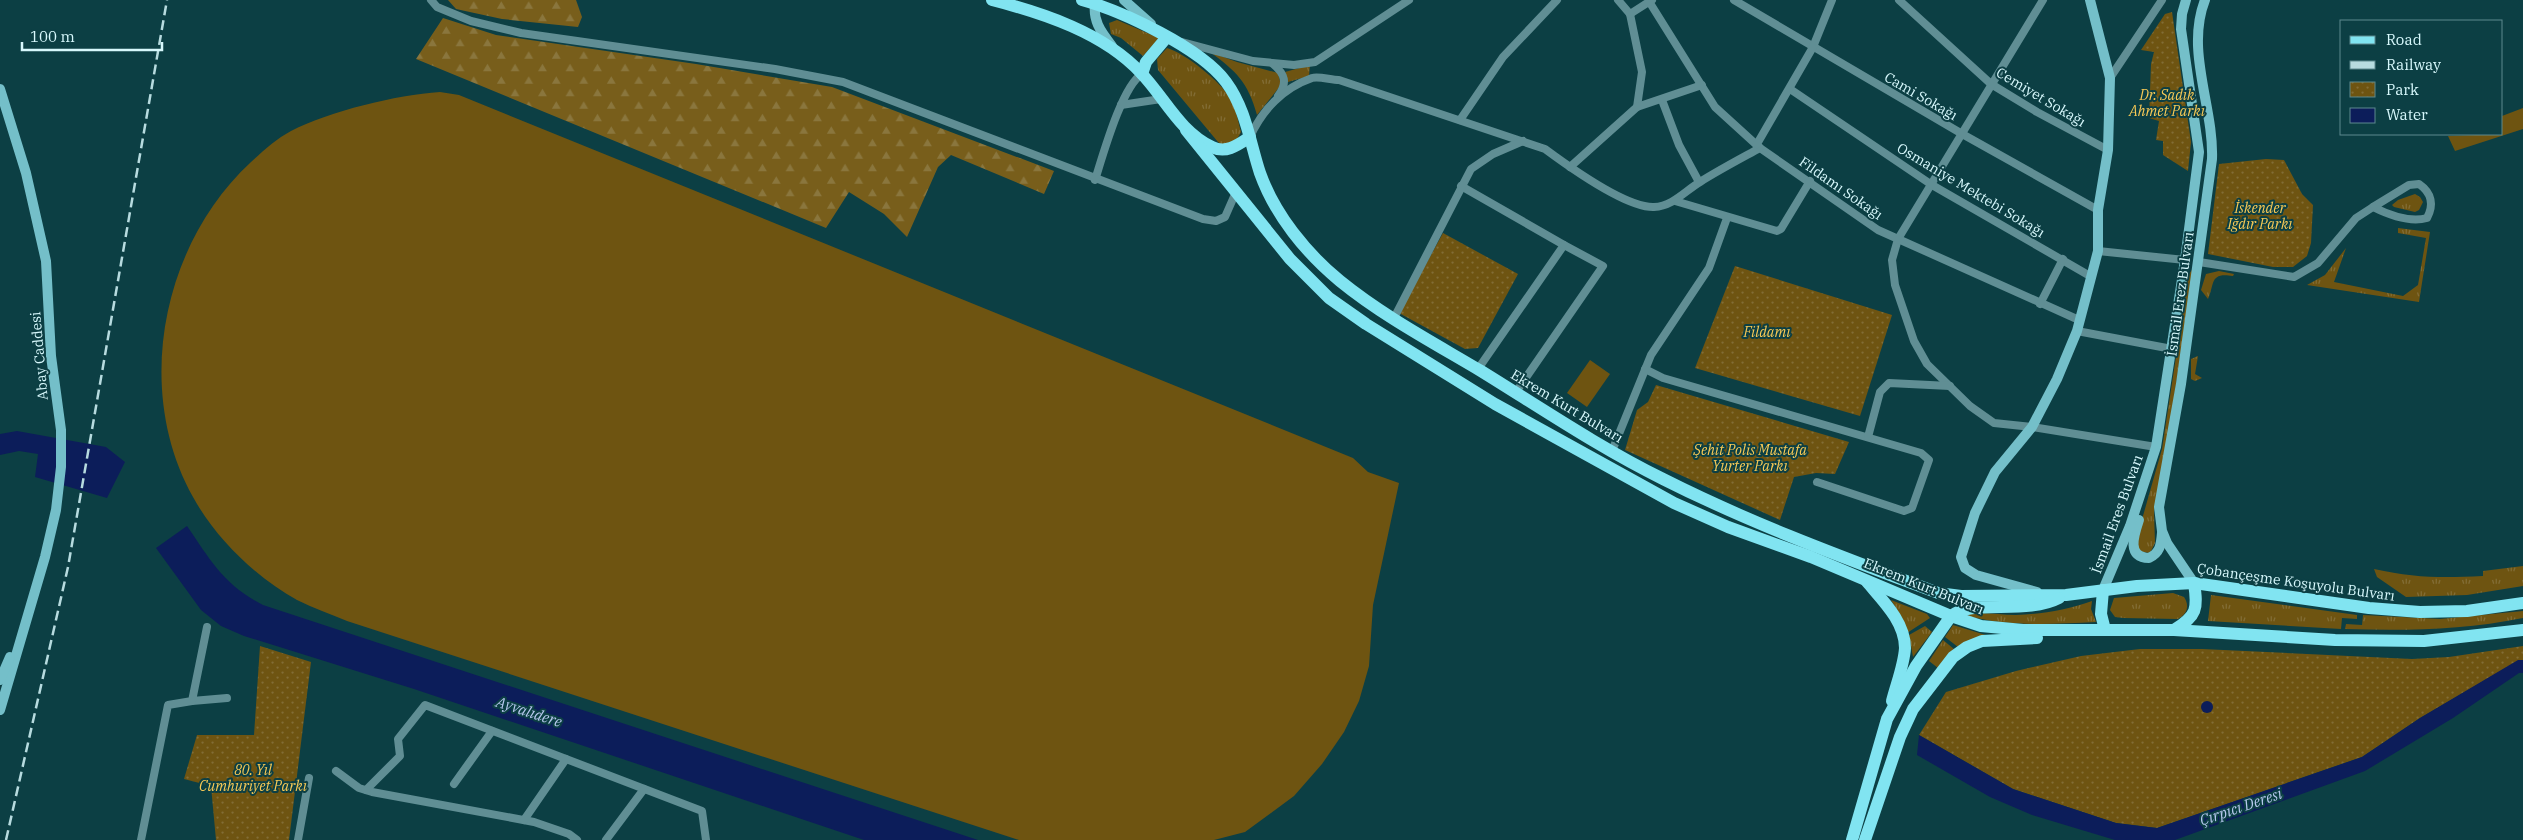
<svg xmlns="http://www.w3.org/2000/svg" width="2523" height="840" font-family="'IBM Plex Serif',serif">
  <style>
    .grass { fill: url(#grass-tufts) }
    .forest { fill: url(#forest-firs) }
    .park { fill: url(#park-dots) }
    .pitch { fill: #6e5411 }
    .water { fill: #0c1d5a }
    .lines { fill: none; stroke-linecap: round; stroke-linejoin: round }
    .street { stroke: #608e94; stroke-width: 8 }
    .secondary { stroke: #74bfc9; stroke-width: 10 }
    .primary { stroke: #81e4f1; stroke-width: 12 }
    .rail { stroke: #b7dbdf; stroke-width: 2.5; stroke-dasharray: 10 5; stroke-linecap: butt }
    .labels { text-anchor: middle; stroke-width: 4; stroke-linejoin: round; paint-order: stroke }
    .park-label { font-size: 14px; font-style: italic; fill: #f9ca56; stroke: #0c3f44 }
    .street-label { font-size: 14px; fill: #d7f8fc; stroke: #0c3f44 }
    .water-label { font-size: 15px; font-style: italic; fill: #b8c9ef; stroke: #0c3f44 }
  </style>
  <defs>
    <pattern id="grass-tufts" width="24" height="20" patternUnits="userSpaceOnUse" patternTransform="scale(1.25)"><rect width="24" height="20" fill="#6e5411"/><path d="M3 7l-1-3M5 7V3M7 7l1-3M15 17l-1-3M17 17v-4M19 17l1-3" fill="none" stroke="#826d35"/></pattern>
    <pattern id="forest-firs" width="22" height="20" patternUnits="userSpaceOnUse" patternTransform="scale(1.25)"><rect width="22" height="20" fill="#785e1b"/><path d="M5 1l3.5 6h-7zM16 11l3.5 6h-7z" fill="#8a763d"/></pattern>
    <pattern id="park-dots" width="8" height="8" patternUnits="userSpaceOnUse" patternTransform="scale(1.25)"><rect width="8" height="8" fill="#6e5411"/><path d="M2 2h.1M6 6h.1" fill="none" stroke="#826d35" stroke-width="1.8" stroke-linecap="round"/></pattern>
  </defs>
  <rect width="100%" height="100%" fill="#0c3f44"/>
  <g class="grass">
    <path d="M 1117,20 L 1159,38 L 1143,56 L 1121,38 L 1111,34 L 1109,23 Z"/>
    <path d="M 1167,48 C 1185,53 1221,82 1230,98 C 1236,108 1238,121 1241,132 C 1237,141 1232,144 1222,145 L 1218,142 L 1158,70 L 1157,59 Z"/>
    <path d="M 1210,52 L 1237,62 L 1278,73 L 1281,85 L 1257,115 C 1248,82 1236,71 1210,52 Z"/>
    <path d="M 1310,65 L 1309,76 L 1288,82 L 1285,72 Z"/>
    <path d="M 2415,194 L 2420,197 L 2423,202 L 2419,210 L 2415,212 L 2394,207 L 2392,205 L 2398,200 Z"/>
    <path d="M 2398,228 L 2430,232 L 2419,302 L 2307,285 L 2325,275 L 2346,248 L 2334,282 L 2403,296 L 2418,285 L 2426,238 L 2398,233 Z"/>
    <path d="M 2192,270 L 2193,272 L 2166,451 L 2154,512 L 2155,543 L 2150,553 L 2137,551 L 2137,537 L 2162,449 L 2186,291 L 2189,274 Z"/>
    <path d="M 2219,271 L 2234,274 L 2233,276 C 2209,272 2215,284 2208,299 L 2201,290 L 2206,274 Z"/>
    <path d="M 2198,356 L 2195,374 L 2202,378 L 2195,381 L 2191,379 L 2191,359 Z"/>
    <path d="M 2523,566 L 2523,586 L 2467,595 L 2406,597 L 2377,577 L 2374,569 C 2414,578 2442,578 2483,576 L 2483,571 Z"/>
    <path d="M 2173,593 L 2184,597 C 2190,606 2187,614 2178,619 L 2123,618 L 2115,617 L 2110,610 L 2114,598 Z"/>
    <path d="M 2211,595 L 2357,615 L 2357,619 L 2342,618 L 2341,629 L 2208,621 Z"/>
    <path d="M 1891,600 L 1927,614 L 1930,618 L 1907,633 L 1902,618 Z"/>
    <path d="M 2092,601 L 2091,609 L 2096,622 C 2054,624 2009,627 1968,616 L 1969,614 C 1984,612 2000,615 2016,615 C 2042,614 2067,610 2092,601 Z"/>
    <path d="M 2523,611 L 2523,618 C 2464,630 2405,631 2345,629 L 2346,624 L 2362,625 L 2363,615 L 2440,619 Z"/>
    <path d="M 1953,625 L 1989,636 L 1958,647 L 1945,637 Z"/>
    <path d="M 1925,626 L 1932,632 L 1913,657 L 1909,635 Z"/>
    <path d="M 1943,640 L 1954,649 L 1938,668 L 1929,661 Z"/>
  </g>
  <g class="forest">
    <path d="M 448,0 L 576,0 L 582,17 L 578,27 L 502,19 L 456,9 Z"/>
    <path d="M 443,18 L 496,35 L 696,64 L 832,87 L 1054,171 L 1044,194 L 951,155 L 938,167 L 907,237 L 884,214 L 849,192 L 826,228 L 416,59 Z"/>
  </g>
  <g class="park">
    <path d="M 2172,12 L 2191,142 L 2188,171 L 2163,155 L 2163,141 L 2156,140 L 2159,121 L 2149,118 L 2151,64 L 2154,52 L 2141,50 L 2165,14 Z"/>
    <path d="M 2266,159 L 2284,160 L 2302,194 L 2313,205 L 2311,243 L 2307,256 L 2293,267 L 2273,267 L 2208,254 L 2219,164 Z"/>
    <path d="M 1443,233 L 1518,274 L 1478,348 L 1465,349 L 1399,313 Z"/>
    <path d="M 1735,266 L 1892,315 L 1860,416 L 1695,368 Z"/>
    <path d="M 1656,385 L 1849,442 L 1835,474 L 1816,473 L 1794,477 L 1780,520 L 1625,450 L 1637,410 L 1648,402 Z"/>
    <path d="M 260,646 L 311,662 L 289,840 L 216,840 L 211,786 L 184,779 L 197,735 L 254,735 Z"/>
    <path d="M 2523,646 L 2523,660 L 2518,661 L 2420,718 L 2362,757 L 2157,828 L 2116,823 L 2013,789 L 1919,735 L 1946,692 L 2016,671 L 2081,656 L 2140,649 L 2202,649 L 2412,659 L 2449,657 Z"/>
  </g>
  <g class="pitch">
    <path d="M 440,92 L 459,95 L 1353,458 L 1368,472 L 1399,483 L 1373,605 L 1369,666 L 1359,701 L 1344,732 L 1322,764 L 1294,796 L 1245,832 L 1214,840 L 1019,840 L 347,621 C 331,614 313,608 297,600 C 256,577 216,539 193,497 C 133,390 162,244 251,162 C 263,151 276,139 291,131 C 330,111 396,95 440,92 Z"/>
    <path d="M 2523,108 L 2523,129 L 2455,151 L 2448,136 L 2502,134 L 2502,116 Z"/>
    <path d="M 1590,360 L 1610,374 L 1587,407 L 1567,393 Z"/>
  </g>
  <g class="water">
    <path d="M 17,431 L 106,447 L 125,462 L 107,498 L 35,477 L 38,454 L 19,451 L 0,455 L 0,434 Z"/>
    <path d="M 187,526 C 211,561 224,585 263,605 L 978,840 L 864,840 L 414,689 L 244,636 L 221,626 L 201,610 L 156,548 Z"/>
    <path d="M 2518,660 L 2523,660 L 2523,673 L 2519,673 L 2453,718 L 2365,771 L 2175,840 L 2115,840 L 2032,815 L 1990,797 L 1917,755 L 1919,735 L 2013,789 L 2116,823 L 2157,828 L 2362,757 L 2420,718 Z"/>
    <circle cx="2207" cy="707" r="6"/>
  </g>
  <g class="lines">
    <g class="street">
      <path d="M 431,0 L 437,7 L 471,21 L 521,33 L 775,69 L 843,82 L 1203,219 L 1216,221 L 1225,217 L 1236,192"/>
      <path d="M 1618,0 L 1630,14 L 1642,72 L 1637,107"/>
      <path d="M 1734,0 L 1964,135 L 2098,210"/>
      <path d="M 1899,0 L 1991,84 L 2037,112 L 2108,150"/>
      <path d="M 2043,0 L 1898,239 L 1892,260 L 1895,285 L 1914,341 L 1927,364 L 1970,406 L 1994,423 L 2032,427 L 2156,447"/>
      <path d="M 1650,3 L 1715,107 L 1760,148 L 1878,230 L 2079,320"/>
      <path d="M 1630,14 L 1652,0"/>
      <path d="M 1182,42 L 1253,61 L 1294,65 L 1315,62 L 1409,0"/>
      <path d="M 1273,64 C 1285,74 1288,83 1278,96"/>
      <path d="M 2110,78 L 2162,0"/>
      <path d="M 1790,89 L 1932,185 L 2090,276"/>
      <path d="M 1662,100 L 1679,145 L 1699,182"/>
      <path d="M 1121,105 L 1161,99"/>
      <path d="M 1460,120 L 1503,57 L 1557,0"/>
      <path d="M 1250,137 C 1262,110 1283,88 1312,78 C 1319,76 1331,80 1339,80 L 1545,149 C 1568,166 1626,208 1654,207 C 1673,206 1685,191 1700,182 C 1719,170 1740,159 1760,148"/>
      <path d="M 1757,144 L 1813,47 L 1832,0"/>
      <path d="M 1570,167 L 1637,107 L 1702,85"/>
      <path d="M 1095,180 C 1103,155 1122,86 1142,74"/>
      <path d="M 2419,184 C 2432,193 2434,205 2427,218 C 2409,223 2389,215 2373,207 L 2409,185 Z"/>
      <path d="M 1461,186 L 1564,245 L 1478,369"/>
      <path d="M 1675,201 L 1777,231 L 1781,229 L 1810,181"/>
      <path d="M 2098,251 L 2185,260"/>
      <path d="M 2199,262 L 2294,277 L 2318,263 L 2356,218 L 2373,207"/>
      <path d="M 2040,304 L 2063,259"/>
      <path d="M 1394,318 L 1471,169 L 1493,154 L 1523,141"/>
      <path d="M 2077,331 L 2172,349"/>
      <path d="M 1645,369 L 1663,378 L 1921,453 L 1929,460 L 1912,508 L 1904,511 L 1817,482"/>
      <path d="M 1516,392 L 1603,266 L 1564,245"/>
      <path d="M 1868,437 L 1880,392 L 1889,383 L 1950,386"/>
      <path d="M 1612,451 L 1651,355 L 1709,268 L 1727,218"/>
      <path d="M 192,701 L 227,698"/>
      <path d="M 336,771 L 359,788 L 372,792 L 534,822 L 569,834 L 577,840"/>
      <path d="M 454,784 L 492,731"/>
      <path d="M 366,790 L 400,756 L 398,739 L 425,705 L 702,811 L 706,840"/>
      <path d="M 524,820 L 566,759"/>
      <path d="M 141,840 L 168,705 L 192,701 L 207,627"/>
      <path d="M 298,840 L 309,778"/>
      <path d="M 606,840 L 644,789"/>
    </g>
    <g class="secondary">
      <path d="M 1096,0 C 1091,19 1101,32 1112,46"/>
      <path d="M 1124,0 L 1151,24"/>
      <path d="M 0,89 L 26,173 L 46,261 L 51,356 L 61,430 L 61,467 L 56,510 L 45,557 L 0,710"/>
      <path d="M 2139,520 C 2134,535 2126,557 2149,558 C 2160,553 2161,545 2162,533"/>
      <path d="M 2194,583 L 2167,543 L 2162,531 L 2159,507 L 2181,384 L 2212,159 C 2214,107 2185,51 2205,0"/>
      <path d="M 2103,590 L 2130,526 L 2156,447 L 2185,260 L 2199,152 L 2181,29 L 2182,14 L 2186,0"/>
      <path d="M 2037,592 L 1976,575 L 1965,568 L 1961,557 L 1975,513 L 1995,472 L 2032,427 L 2057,379 L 2077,331 L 2098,251 L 2098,210 L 2108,150 L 2110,78 L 2090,0"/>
      <path d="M 0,680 L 10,657"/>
    </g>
    <g class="primary">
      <path d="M 992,0 C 1043,13 1104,33 1141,73 C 1165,98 1179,131 1212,147 C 1226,154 1238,145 1250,137"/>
      <path d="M 1082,0 C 1122,11 1201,48 1226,82 C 1246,109 1250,143 1260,173 C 1275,215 1306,253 1340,281 C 1383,316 1434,343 1481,371 C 1541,408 1600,448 1663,479 C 1752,524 1845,558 1938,593 L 1961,596 L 2066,595 L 2137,586 L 2194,583 L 2369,608 L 2420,612 L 2467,611 L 2523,603"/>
      <path d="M 1142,74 L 1146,62 L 1167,37"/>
      <path d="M 1186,130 L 1290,259 L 1329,298 L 1366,324 L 1495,404 L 1674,503 L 1728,527 L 1811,557 L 1951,616 L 1981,626 L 2023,630 L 2174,630 L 2335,640 L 2424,641 L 2523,630"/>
      <path d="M 1867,582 C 1883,601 1905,622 1905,648 C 1904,665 1896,685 1892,701"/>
      <path d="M 2103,590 L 2101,614 L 2105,630"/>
      <path d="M 2174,630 C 2197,616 2198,609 2194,583"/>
      <path d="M 1852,840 L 1887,719 L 1916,666 L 1951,616 C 1971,599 2027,615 2059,598"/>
      <path d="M 1865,840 L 1900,737 L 1913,709 L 1953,657 L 1967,647 L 1982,641 L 2037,638"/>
    </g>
    <path class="rail" d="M 6,840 L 68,567 L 167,0"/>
  </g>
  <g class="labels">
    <g class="park-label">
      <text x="2167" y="100">Dr. Sadık<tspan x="2167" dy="16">Ahmet Parkı</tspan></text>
      <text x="2260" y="213">İskender<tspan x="2260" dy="16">Iğdır Parkı</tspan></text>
      <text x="1767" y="337">Fildamı</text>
      <text x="1750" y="455">Şehit Polis Mustafa<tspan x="1750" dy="16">Yurter Parkı</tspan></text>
      <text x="253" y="775">80. Yıl<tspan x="253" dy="16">Cumhuriyet Parkı</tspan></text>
    </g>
    <g class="street-label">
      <text transform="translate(1921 96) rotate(30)" y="5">Cami Sokağı</text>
      <text transform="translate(2041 97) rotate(31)" y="5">Cemiyet Sokağı</text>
      <text transform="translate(1841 188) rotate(35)" y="5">Fildamı Sokağı</text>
      <text transform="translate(1971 190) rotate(31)" y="5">Osmaniye Mektebi Sokağı</text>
      <text transform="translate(2180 294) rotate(-82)" y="5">İsmail Erez Bulvarı</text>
      <text transform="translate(39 356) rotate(-95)" y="5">Abay Caddesi</text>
      <text transform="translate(1567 406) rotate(31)" y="5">Ekrem Kurt Bulvarı</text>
      <text transform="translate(2117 514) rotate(-70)" y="5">İsmail Eres Bulvarı</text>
      <text transform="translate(2296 582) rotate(8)" y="5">Çobançeşme Koşuyolu Bulvarı</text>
      <text transform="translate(1924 586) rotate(22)" y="5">Ekrem Kurt Bulvarı</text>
    </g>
    <g class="water-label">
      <text transform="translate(529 712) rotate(18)" y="5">Ayvalıdere</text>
      <text transform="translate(2241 807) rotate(-19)" y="5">Çırpıcı Deresi</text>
    </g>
  </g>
  <rect x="2340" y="20" width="162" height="115" fill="#0c3f44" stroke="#5d898e"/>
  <rect x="2350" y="36" width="25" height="8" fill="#81e4f1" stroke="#5d898e"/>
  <text x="2386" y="45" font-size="15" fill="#d7f8fc">Road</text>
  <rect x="2350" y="61" width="25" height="8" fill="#b7dbdf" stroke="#5d898e"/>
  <text x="2386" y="70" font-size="15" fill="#d7f8fc">Railway</text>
  <rect x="2350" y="82" width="25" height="15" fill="url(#park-dots)" stroke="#5d898e"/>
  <text x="2386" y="95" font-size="15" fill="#d7f8fc">Park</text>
  <rect x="2350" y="108" width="25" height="15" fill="#0c1d5a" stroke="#5d898e"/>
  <text x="2386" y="120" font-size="15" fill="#d7f8fc">Water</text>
  <path d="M22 42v8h140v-8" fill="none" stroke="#d7f8fc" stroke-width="2.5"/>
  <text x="30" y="42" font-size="15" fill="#d7f8fc" stroke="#0c3f44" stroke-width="4" paint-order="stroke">100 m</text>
</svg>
